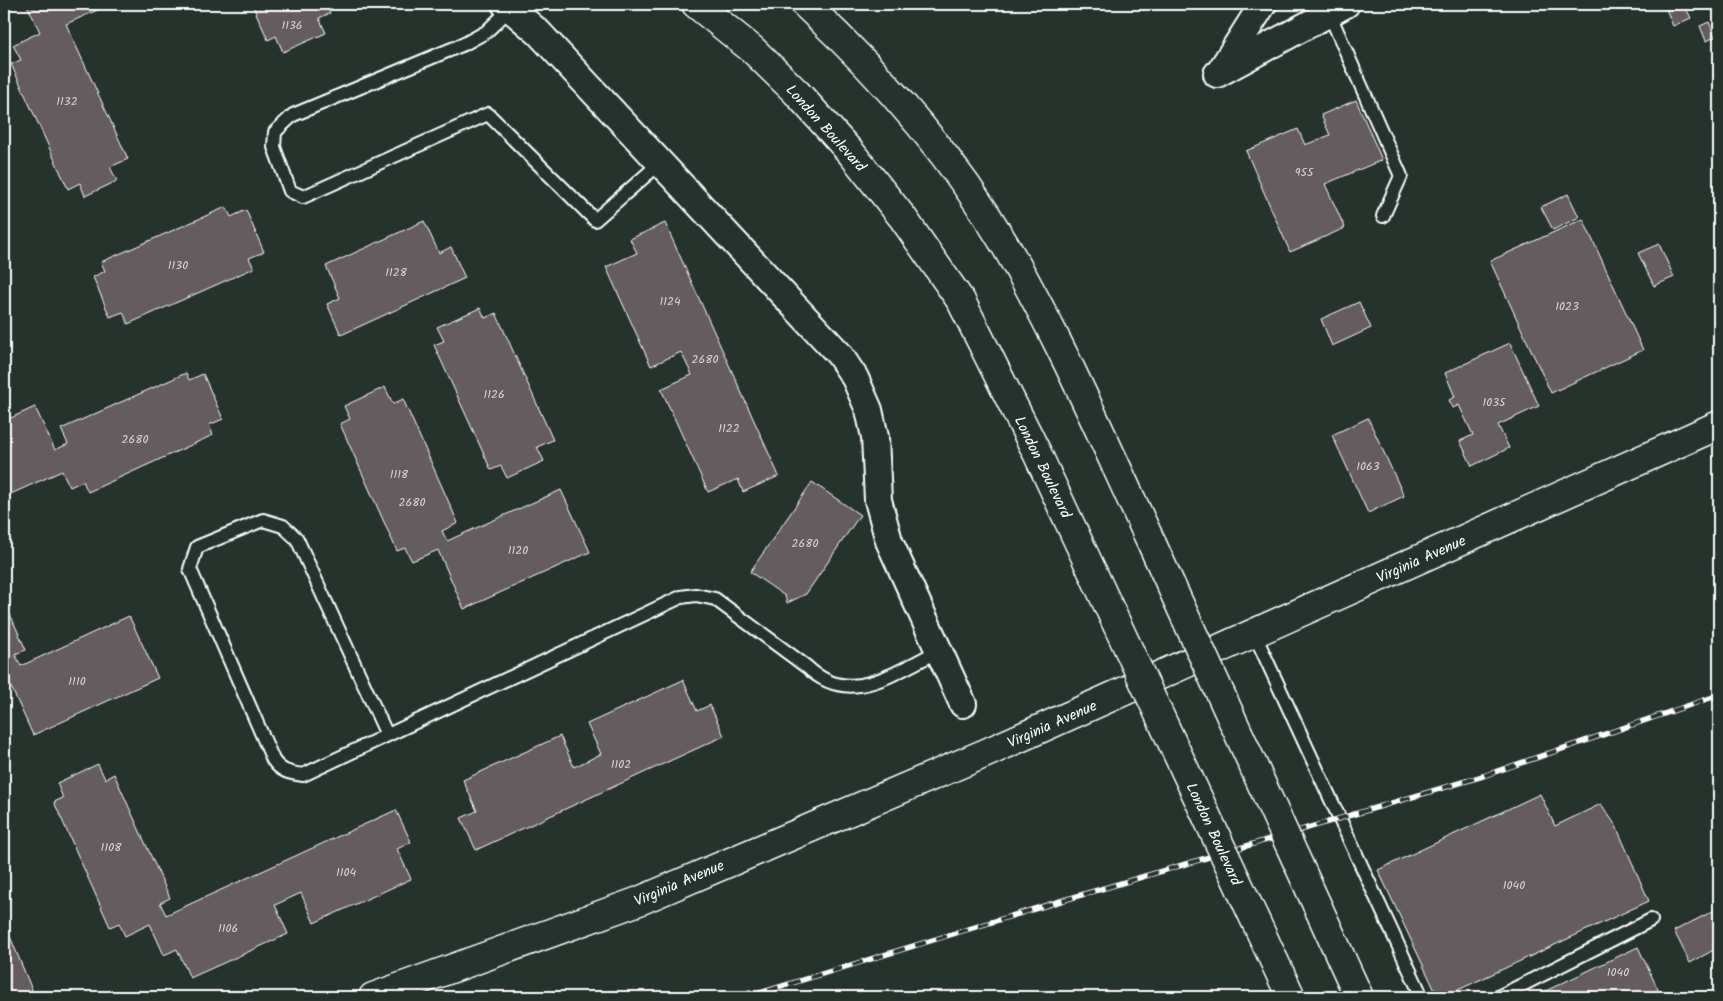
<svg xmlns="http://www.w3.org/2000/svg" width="1723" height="1001" font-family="Kalam,sans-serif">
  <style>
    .building { fill: #655b60; stroke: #fff }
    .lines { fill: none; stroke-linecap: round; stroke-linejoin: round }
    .service-casing { stroke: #fff; stroke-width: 16 }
    .minor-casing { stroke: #fff; stroke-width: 30 }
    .tertiary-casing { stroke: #fff; stroke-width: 31 }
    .primary-casing { stroke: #fff; stroke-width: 31 }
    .service { stroke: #26332d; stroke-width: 12 }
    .minor { stroke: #26332d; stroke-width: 26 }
    .tertiary { stroke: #26332d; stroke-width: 28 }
    .primary { stroke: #26332d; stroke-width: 28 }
    .rail-casing { stroke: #fff; stroke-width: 5.5 }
    .rail { stroke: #26332d; stroke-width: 4; stroke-dasharray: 11; stroke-linecap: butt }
    .primary-bridge-casing { stroke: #fff; stroke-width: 31; stroke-linecap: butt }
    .primary-bridge { stroke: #26332d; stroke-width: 28 }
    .labels { text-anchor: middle; stroke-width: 4; stroke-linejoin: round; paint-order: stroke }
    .number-label { font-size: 12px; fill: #d8d6d7 }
    .street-label { font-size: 15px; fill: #fff; stroke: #26332d }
  </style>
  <rect width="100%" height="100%" fill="#26332d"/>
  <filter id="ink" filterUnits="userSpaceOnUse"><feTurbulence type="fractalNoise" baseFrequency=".02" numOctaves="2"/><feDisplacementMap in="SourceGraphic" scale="10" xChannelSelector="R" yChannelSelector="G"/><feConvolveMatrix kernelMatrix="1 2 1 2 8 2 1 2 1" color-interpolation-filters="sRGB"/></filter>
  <g filter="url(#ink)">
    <g class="building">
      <path d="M 111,4 L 66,24 L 128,159 L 110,167 L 117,181 L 85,196 L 80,183 L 68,189 L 11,64 L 21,60 L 13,45 L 40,32 L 27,5 L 29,4 Z"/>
      <path d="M 252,4 L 326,4 L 330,13 L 319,18 L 326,33 L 283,52 L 276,36 L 268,40 Z"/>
      <path d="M 1664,4 L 1684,4 L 1691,18 L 1673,26 Z"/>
      <path d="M 1709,22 L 1715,37 L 1706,41 L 1700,26 Z"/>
      <path d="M 1356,100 L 1382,160 L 1325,184 L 1345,228 L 1290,252 L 1246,151 L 1298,129 L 1305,145 L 1330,135 L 1321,115 Z"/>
      <path d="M 1568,194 L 1579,217 L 1553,230 L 1541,207 Z"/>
      <path d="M 226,207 L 231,217 L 246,210 L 264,252 L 249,258 L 254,268 L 128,324 L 123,312 L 110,317 L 93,277 L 105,271 L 101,262 Z"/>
      <path d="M 1583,219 L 1643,350 L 1551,393 L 1490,261 Z"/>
      <path d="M 424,221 L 439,253 L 451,247 L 465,278 L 341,335 L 327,304 L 340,298 L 326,266 Z"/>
      <path d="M 665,223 L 779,476 L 743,492 L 738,479 L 708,492 L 661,389 L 692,375 L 681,352 L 651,366 L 606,267 L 637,253 L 630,239 Z"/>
      <path d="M 1659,244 L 1674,277 L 1654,286 L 1638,253 Z"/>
      <path d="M 1359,302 L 1371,328 L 1332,346 L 1321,319 Z"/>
      <path d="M 480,308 L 485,318 L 496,313 L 553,440 L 537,447 L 544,461 L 507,478 L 501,466 L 491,470 L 434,345 L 444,341 L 437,327 Z"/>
      <path d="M 1510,343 L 1539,406 L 1498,425 L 1509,448 L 1472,466 L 1460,441 L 1473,435 L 1459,405 L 1453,408 L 1449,400 L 1455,397 L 1445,373 Z"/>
      <path d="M 186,373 L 189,380 L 203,374 L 223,419 L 209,425 L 213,435 L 88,492 L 83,481 L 70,487 L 62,471 L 4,497 L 4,421 L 35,407 L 55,450 L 68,444 L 61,429 Z"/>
      <path d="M 385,387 L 393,404 L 403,399 L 458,523 L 442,531 L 447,541 L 561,490 L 590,552 L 464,609 L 438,550 L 412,561 L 405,548 L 397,551 L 340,424 L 350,419 L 344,406 Z"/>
      <path d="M 1368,418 L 1404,496 L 1368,513 L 1332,435 Z"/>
      <path d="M 812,482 L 860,515 L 806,594 L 787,603 L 785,596 L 750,572 Z"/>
      <path d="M 4,601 L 26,650 L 15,654 L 21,666 L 129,616 L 158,678 L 33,735 L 6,676 L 4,677 Z"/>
      <path d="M 683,680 L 697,711 L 710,705 L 724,736 L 476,850 L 461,818 L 477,811 L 463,780 L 560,736 L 574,767 L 601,754 L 587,724 Z"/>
      <path d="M 98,764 L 105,779 L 114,774 L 170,898 L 160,903 L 166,915 L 396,810 L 411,842 L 397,849 L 411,879 L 314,923 L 301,893 L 275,905 L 288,934 L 190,978 L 177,949 L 164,955 L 150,924 L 125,936 L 119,923 L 110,927 L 54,802 L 63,798 L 57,783 Z"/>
      <path d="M 1540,794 L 1555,826 L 1601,804 L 1616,826 L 1649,901 L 1443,997 L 1438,997 L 1378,870 Z"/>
      <path d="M 1719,908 L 1719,947 L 1690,963 L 1674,931 Z"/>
      <path d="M 4,922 L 35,997 L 4,997 Z"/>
      <path d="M 1638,947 L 1661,996 L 1659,997 L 1533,997 Z"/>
    </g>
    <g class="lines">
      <defs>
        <g id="service">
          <path d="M 511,8 L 486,32 L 464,44 L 293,115 L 275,132 L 274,147 L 290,191 L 303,197 L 488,114 L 595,220 L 660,163"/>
          <path d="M 1329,13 L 1401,176 L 1383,216"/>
          <path d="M 1254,633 L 1422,997"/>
          <path d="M 387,735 L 297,539 L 283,526 L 263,520 L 197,547 L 190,569 L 273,760 C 281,772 290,773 303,775 L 681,597 L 696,595 L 715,599 L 807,667 C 850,708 894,672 939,651"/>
          <path d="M 1498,997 L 1651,920"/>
        </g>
        <g id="minor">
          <path d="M 505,4 L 539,33 L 839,354 L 855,378 L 869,410 L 875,437 L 878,500 L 889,541 L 963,704"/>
          <path d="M 1221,70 L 1263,4"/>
          <path d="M 1217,74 L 1346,4"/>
        </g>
        <path id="tertiary" d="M 373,997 L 639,901 L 986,753 L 1719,425"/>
        <g id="primary">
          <path d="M 696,4 L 753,50 L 797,93 L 852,154 L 903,218 L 961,301 L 1037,453 L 1092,571"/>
          <path d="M 805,4 C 881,75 952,155 1005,245 C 1061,340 1105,444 1152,544"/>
        </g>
      </defs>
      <use href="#service" class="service-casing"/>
      <use href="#minor" class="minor-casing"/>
      <use href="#tertiary" class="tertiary-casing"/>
      <use href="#primary" class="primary-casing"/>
      <use href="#service" class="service"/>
      <use href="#minor" class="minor"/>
      <use href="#tertiary" class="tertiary"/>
      <use href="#primary" class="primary"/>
      <defs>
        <path id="rail" d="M 747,997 L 1054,903 L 1483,776 L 1719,695"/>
      </defs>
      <use href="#rail" class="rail-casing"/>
      <use href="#rail" class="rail"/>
      <defs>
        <g id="primary-bridge">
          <path d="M 1152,544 L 1359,997"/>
          <path d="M 1092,571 L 1291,997"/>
        </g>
      </defs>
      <use href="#primary-bridge" class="primary-bridge-casing"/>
      <use href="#primary-bridge" class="primary-bridge"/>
    </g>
  </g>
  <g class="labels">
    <g class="number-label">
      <text x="292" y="29">1136</text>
      <text x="67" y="105">1132</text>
      <text x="1304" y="176">955</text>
      <text x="178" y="269">1130</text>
      <text x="396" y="276">1128</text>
      <text x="670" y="305">1124</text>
      <text x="1567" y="310">1023</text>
      <text x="705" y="363">2680</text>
      <text x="494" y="398">1126</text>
      <text x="1494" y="406">1035</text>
      <text x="729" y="432">1122</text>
      <text x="135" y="443">2680</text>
      <text x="1368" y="470">1063</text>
      <text x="399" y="478">1118</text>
      <text x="412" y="506">2680</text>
      <text x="805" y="547">2680</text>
      <text x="518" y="554">1120</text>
      <text x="77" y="685">1110</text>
      <text x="621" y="768">1102</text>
      <text x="111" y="851">1108</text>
      <text x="346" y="876">1104</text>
      <text x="1514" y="889">1040</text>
      <text x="228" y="932">1106</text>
      <text x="1618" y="976">1040</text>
    </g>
    <g class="street-label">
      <text transform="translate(826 128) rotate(48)" y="5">London Boulevard</text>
      <text transform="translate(1043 467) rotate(64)" y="5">London Boulevard</text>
      <text transform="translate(1421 559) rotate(-24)" y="5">Virginia Avenue</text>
      <text transform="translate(1052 724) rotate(-24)" y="5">Virginia Avenue</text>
      <text transform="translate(1214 834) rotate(65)" y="5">London Boulevard</text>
      <text transform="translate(679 883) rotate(-23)" y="5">Virginia Avenue</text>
    </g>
  </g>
  <rect width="1723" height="1001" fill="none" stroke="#26332d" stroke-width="20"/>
  <rect x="10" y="10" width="1703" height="981" fill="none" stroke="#fff" stroke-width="2" filter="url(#ink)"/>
</svg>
